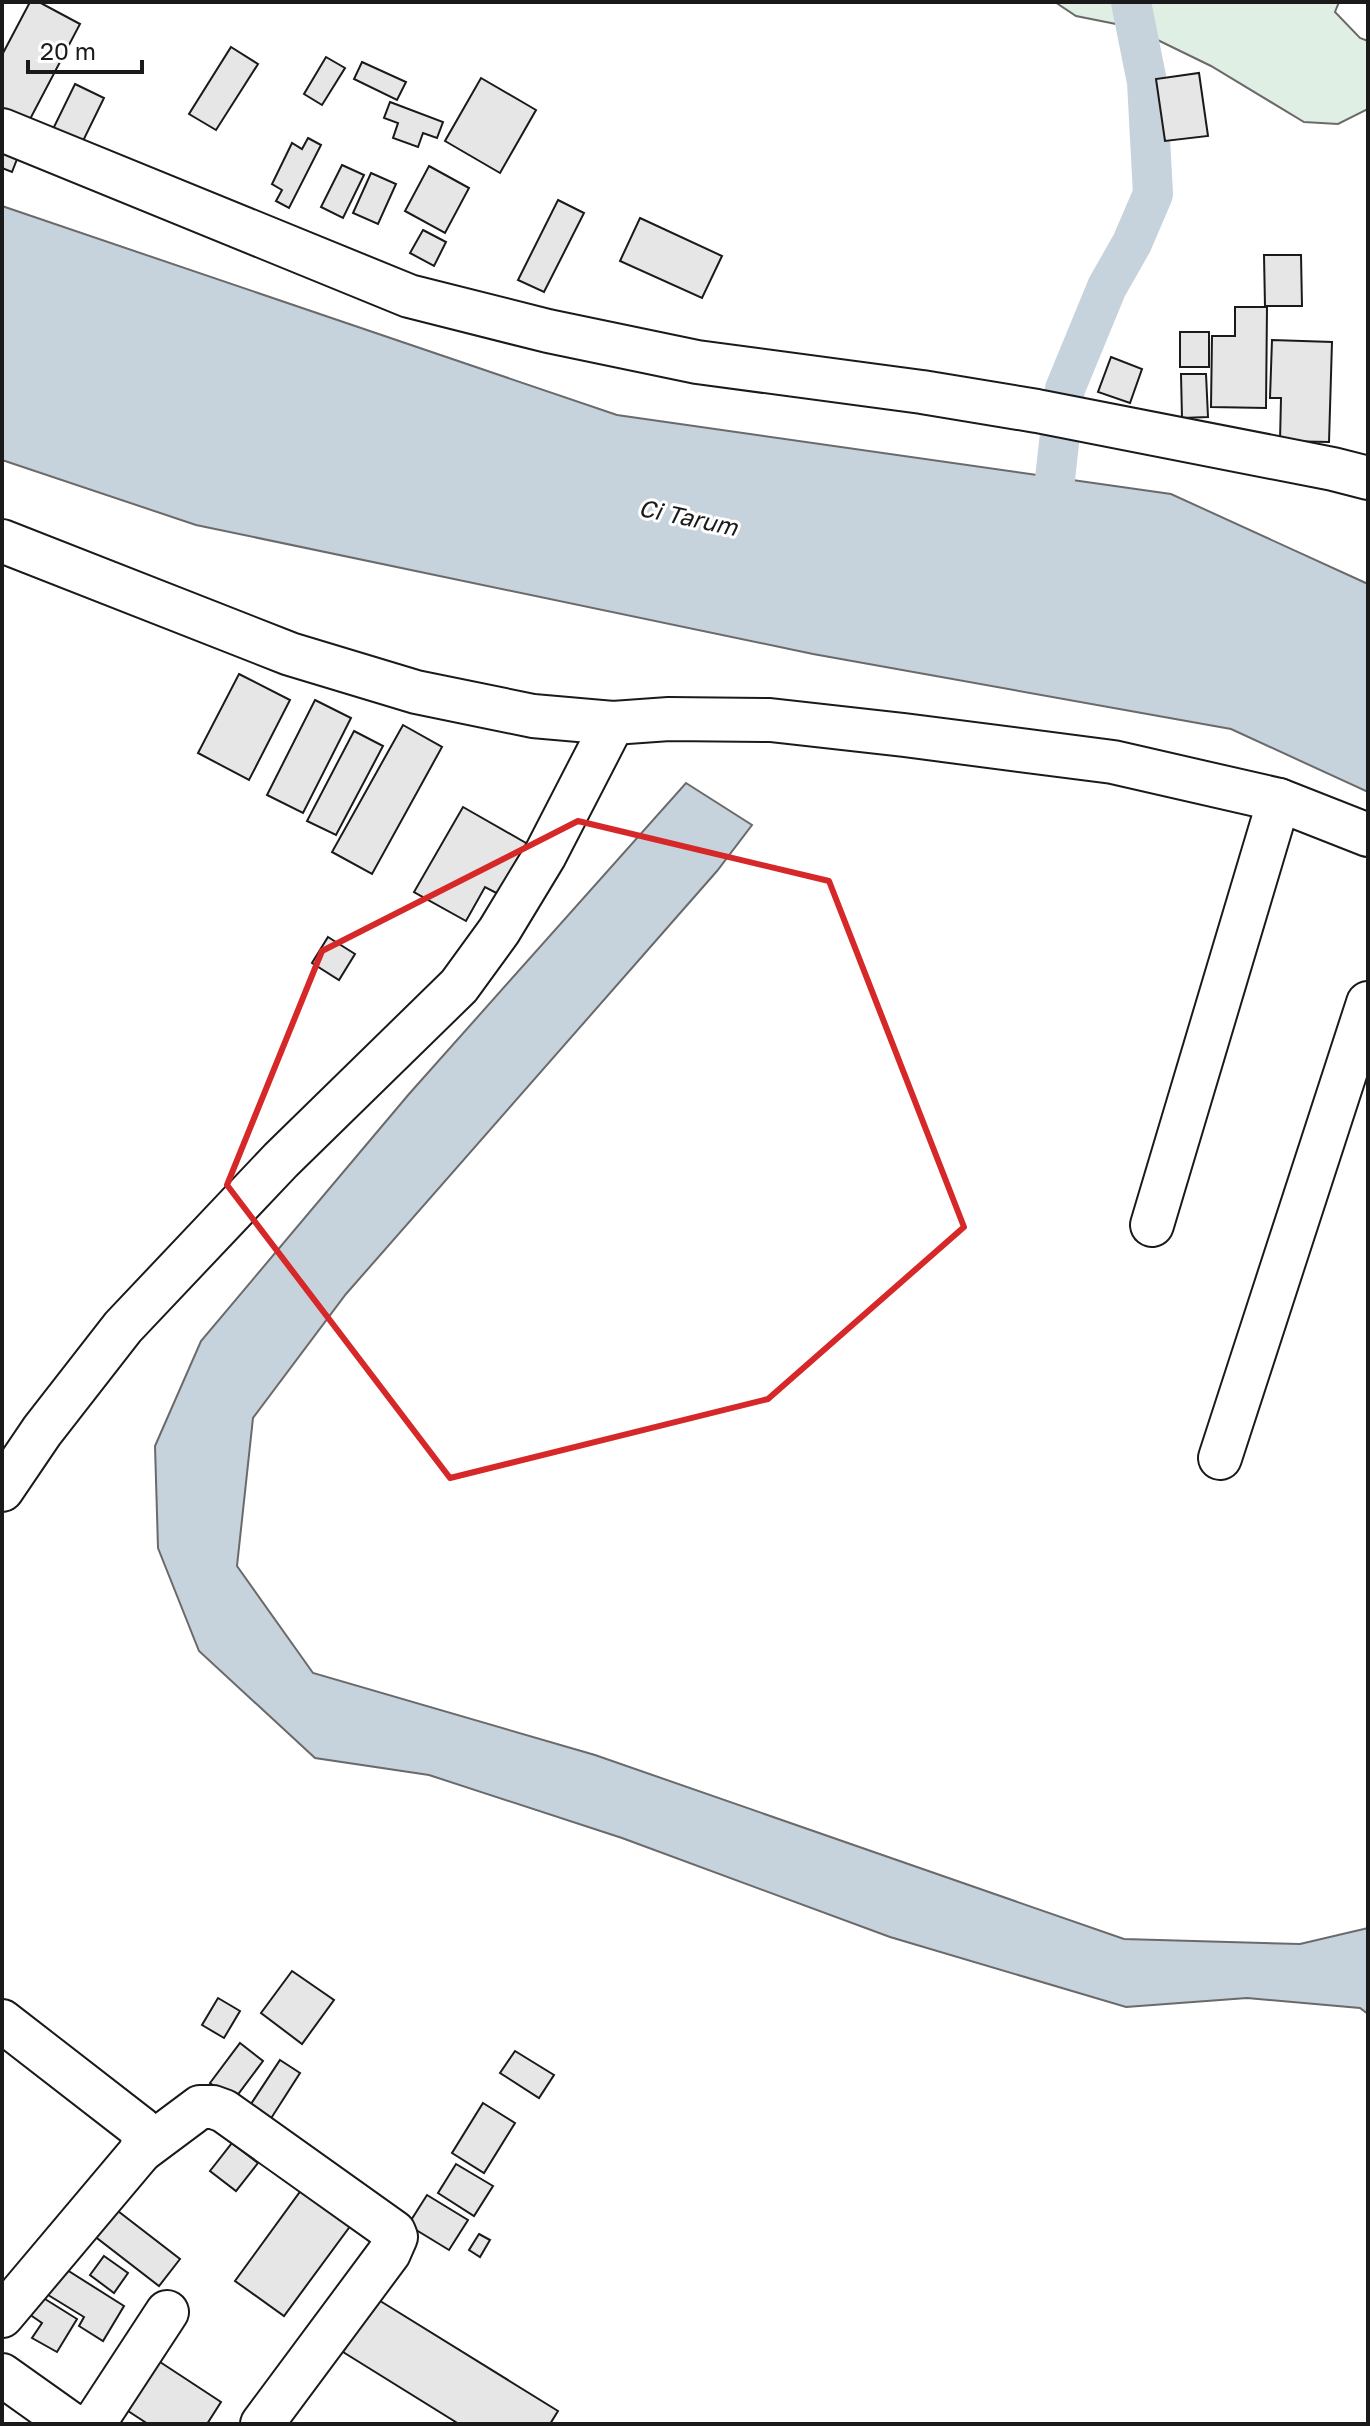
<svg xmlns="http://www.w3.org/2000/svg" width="1370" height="2426" font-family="'Golos Text',sans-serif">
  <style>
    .green { fill: #e0efe3; stroke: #6a6a6a; stroke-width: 2 }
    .water { fill: #c6d2dc; stroke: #6a6a6a; stroke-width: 2 }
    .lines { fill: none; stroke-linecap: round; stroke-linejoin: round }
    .canal { stroke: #c6d2dc; stroke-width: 40 }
    .building { fill: #e6e6e6; stroke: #1a1a1a; stroke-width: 2 }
    .minor-casing { stroke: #1a1a1a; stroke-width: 46 }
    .minor { stroke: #fff; stroke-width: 42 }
    .marked { fill: none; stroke: #d62828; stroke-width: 6; stroke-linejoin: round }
    .labels { text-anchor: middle; stroke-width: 6; stroke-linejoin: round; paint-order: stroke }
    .water-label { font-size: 24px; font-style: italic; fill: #1a1a1a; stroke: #fff }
  </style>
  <rect width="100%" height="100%" fill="#fff"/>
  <path class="green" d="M 1055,2 L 1339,2 L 1335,12 L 1360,38 L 1368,41 L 1368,109 L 1338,124 L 1304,122 L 1211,66 L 1131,27 L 1076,16 Z"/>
  <g class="water">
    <path d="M 2,206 L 617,415 L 1171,494 L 1368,584 L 1368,792 L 1231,729 L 813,654 L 196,525 L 2,460 Z"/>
    <path d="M 686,783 L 752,825 L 717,871 L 346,1294 L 253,1418 L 237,1566 L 313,1673 L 595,1755 L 1124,1939 L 1300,1944 L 1368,1928 L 1368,2014 L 1360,2008 L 1247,1998 L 1126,2007 L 890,1937 L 622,1838 L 429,1775 L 315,1758 L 199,1651 L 158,1548 L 155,1446 L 201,1341 L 409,1094 Z"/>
  </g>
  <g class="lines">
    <path class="canal" d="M 1044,531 L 1054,488 L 1065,389 L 1107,287 L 1132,243 L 1153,194 L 1147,82 L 1131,2"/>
  </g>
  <g class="building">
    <path d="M 30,2 L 39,2 L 80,24 L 28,123 L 2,110 L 2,55 Z"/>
    <path d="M 231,47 L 258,64 L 216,130 L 189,114 Z"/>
    <path d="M 326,57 L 345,68 L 322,105 L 304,94 Z"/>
    <path d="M 362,62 L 406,82 L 397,100 L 354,79 Z"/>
    <path d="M 1199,73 L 1208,136 L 1165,141 L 1156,79 Z"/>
    <path d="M 481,78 L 536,110 L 500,173 L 445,141 Z"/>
    <path d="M 75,84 L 104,98 L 82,143 L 53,129 Z"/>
    <path d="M 390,102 L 443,122 L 437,138 L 423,133 L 418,147 L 393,138 L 398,123 L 384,118 Z"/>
    <path d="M 308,138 L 321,145 L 289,208 L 276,201 L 282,190 L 272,184 L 292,143 L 302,149 Z"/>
    <path d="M 2,147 L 19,154 L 12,172 L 2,168 Z"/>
    <path d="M 342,165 L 364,175 L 343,218 L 321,207 Z"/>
    <path d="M 429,166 L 469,188 L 445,233 L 405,211 Z"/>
    <path d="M 371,173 L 396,184 L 378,224 L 353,213 Z"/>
    <path d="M 558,200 L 584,213 L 544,292 L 518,280 Z"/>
    <path d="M 640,218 L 722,256 L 702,298 L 620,261 Z"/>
    <path d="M 423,230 L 446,242 L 434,266 L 410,253 Z"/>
    <path d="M 1264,255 L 1301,255 L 1302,306 L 1265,306 Z"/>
    <path d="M 1235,307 L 1267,307 L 1266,408 L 1211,407 L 1212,336 L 1235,336 Z"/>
    <rect x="1180" y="332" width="29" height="35"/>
    <path d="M 1272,340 L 1332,342 L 1329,442 L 1280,441 L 1281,398 L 1270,398 Z"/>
    <path d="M 1111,357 L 1142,369 L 1130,403 L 1098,392 Z"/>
    <path d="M 1181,374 L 1206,374 L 1208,417 L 1182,418 Z"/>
    <path d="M 239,674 L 290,700 L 249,780 L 198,753 Z"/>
    <path d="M 315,700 L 351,718 L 303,813 L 267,795 Z"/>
    <path d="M 403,725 L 442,747 L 372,874 L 332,852 Z"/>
    <path d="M 354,731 L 383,746 L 336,835 L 307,821 Z"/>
    <path d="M 463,807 L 533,847 L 504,897 L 485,887 L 466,921 L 414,892 Z"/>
    <path d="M 328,937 L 355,954 L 339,980 L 312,963 Z"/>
    <path d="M 292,1971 L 334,2000 L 302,2044 L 261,2013 Z"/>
    <path d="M 218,1998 L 240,2011 L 224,2038 L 202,2025 Z"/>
    <path d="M 240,2043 L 263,2061 L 233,2101 L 210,2083 Z"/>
    <path d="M 515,2051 L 554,2075 L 539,2098 L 500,2073 Z"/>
    <path d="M 280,2060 L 300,2073 L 270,2120 L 249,2107 Z"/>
    <path d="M 483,2103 L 515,2123 L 484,2173 L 452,2153 Z"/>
    <path d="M 232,2143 L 258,2163 L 236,2191 L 210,2171 Z"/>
    <path d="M 456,2164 L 493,2186 L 474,2216 L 438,2193 Z"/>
    <path d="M 302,2189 L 351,2225 L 284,2316 L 235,2281 Z"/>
    <path d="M 427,2195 L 468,2220 L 449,2250 L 408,2225 Z"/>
    <path d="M 114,2208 L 180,2259 L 159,2286 L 93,2235 Z"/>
    <path d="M 479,2234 L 490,2240 L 480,2257 L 469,2250 Z"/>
    <path d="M 104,2256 L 128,2273 L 114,2293 L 90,2275 Z"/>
    <path d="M 56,2263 L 124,2306 L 103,2341 L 79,2326 L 84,2317 L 40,2290 Z"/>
    <path d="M 37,2294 L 77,2319 L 57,2352 L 32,2338 L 42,2323 L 26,2312 Z"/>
    <path d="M 377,2299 L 558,2411 L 550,2424 L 459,2424 L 343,2352 Z"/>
    <path d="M 157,2360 L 221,2402 L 207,2424 L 148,2424 L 125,2409 Z"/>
  </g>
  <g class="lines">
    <defs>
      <g id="minor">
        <path d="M 2,130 L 409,296 L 548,331 L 697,362 L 922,392 L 1037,411 L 1333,469 L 1368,478"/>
        <path d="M 2,541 L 290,654 L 416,692 L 533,716 L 613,723 L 669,719 L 770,720 L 904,735 L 1113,762 L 1279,800 L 1368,835"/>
        <path d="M 1152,1225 L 1279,800"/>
        <path d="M 1220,1458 L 1368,1003"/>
        <path d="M 2,1490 L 42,1431 L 123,1327 L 281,1160 L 459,986 L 499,931 L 545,855 L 613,723"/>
        <path d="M 2,2021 L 140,2128 L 143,2138 L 141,2151 L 2,2316"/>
        <path d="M 141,2151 L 200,2107 L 213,2107 L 224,2111 L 394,2232 L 396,2237 L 389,2253 L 262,2424"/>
        <path d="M 2,2375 L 71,2424"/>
        <path d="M 90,2424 L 97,2419 L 167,2312"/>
      </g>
    </defs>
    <use href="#minor" class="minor-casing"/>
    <use href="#minor" class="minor"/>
  </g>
  <path class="marked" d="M 578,821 L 829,881 L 964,1227 L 768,1399 L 450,1478 L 227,1185 L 322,951 Z"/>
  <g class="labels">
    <g class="water-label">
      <text transform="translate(688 518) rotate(12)" y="8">Ci Tarum</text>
    </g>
  </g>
  <rect width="1370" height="2426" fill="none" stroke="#1a1a1a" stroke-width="8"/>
  <path d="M28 60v12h114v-12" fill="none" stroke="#1a1a1a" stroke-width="4"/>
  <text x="40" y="60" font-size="24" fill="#1a1a1a" stroke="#ffffff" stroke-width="6" paint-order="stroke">20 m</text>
</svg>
